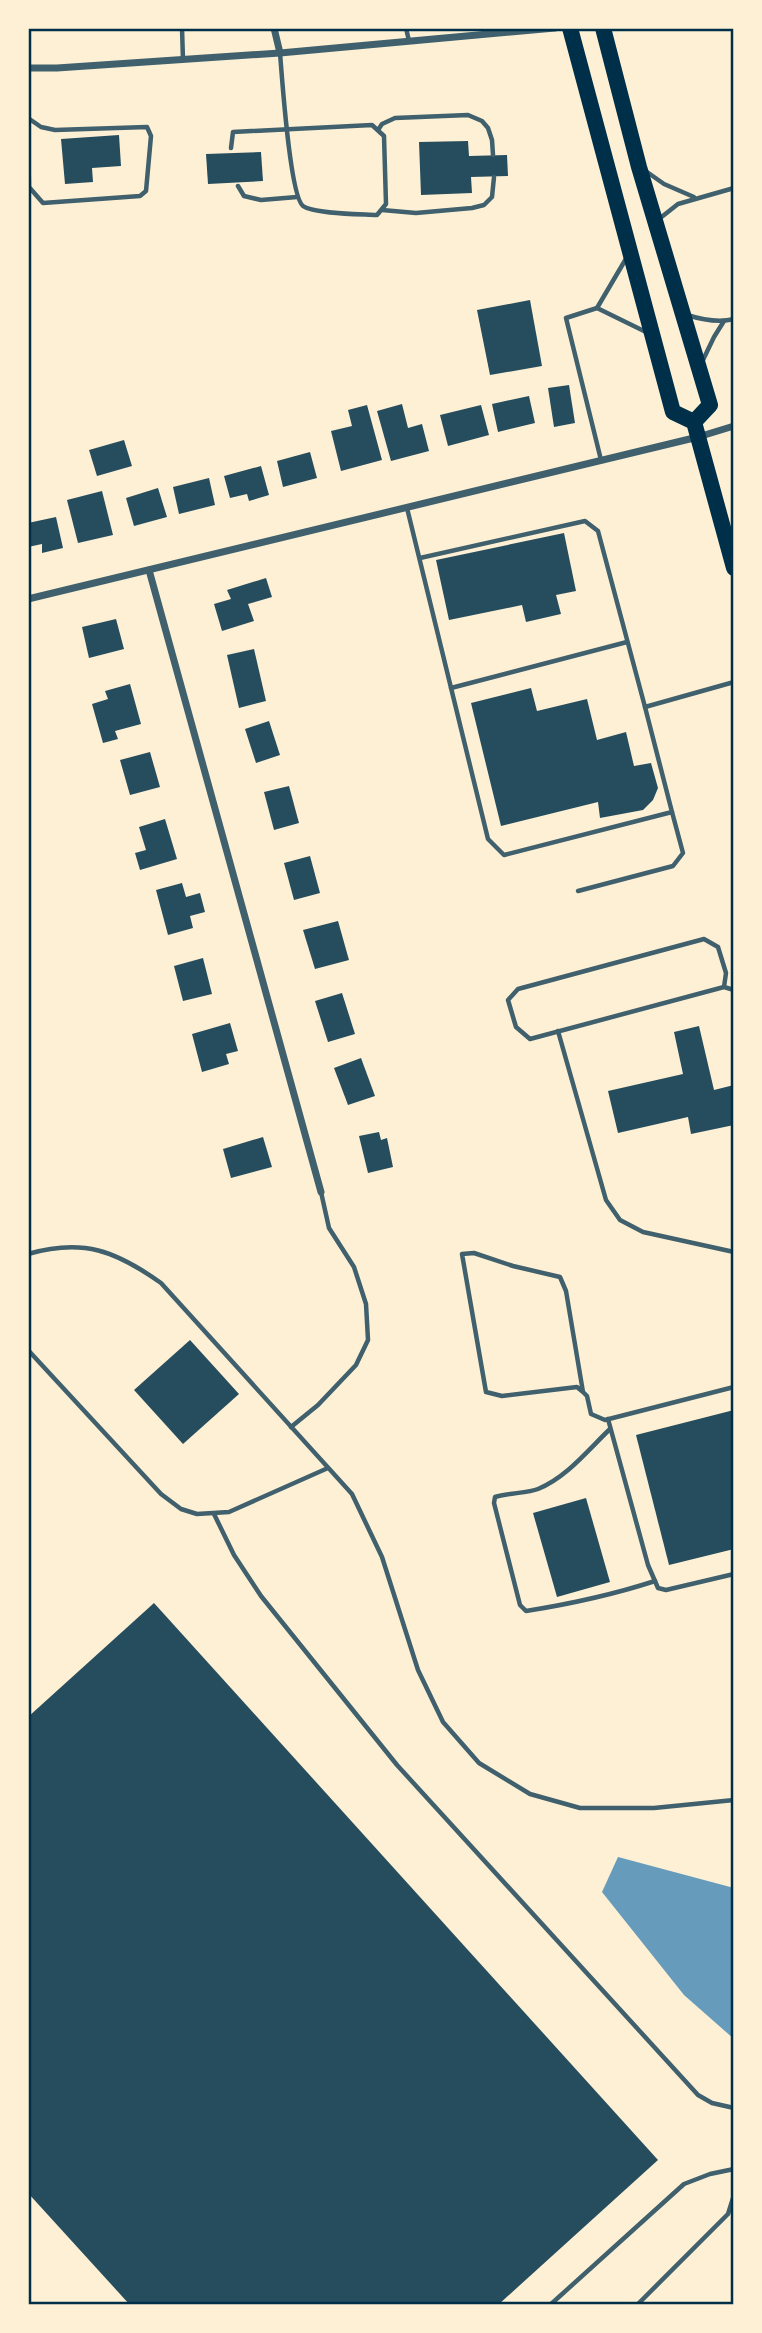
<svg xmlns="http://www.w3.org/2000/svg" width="762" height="2333" font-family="'Roboto Serif',serif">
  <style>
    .water { fill: #669bbc }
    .building { fill: #264d5e }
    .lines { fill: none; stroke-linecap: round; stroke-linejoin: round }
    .service { stroke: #3f606c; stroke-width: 4.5 }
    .minor { stroke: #3f606c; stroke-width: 7 }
    .primary { stroke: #003049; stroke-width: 16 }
    .neatline { fill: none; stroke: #003049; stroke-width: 2.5 }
  </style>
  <rect width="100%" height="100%" fill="#fdf0d5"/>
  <path class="water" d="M 618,1857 L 734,1888 L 734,2039 L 684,1995 L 602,1892 Z"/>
  <g class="building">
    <path d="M 119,135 L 121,166 L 92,168 L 93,182 L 65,184 L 61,139 Z"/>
    <path d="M 468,141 L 469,156 L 507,155 L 508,176 L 471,177 L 472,193 L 421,195 L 419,142 Z"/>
    <path d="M 261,152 L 263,181 L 208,184 L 206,154 Z"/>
    <path d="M 530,300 L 542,366 L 490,375 L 477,310 Z"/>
    <path d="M 569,385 L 575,423 L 554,427 L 548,388 Z"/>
    <path d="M 529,396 L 535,423 L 498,432 L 492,404 Z"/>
    <path d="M 402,404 L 408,428 L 422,424 L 429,451 L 391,461 L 377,411 Z"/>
    <path d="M 367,405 L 382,460 L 341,471 L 331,431 L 352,426 L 348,410 Z"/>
    <path d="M 481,405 L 489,435 L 448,446 L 440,415 Z"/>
    <path d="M 124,440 L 132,466 L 97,476 L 89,450 Z"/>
    <path d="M 310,452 L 317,478 L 283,487 L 277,461 Z"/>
    <path d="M 261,466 L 269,495 L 249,501 L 247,494 L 230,498 L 224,476 Z"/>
    <path d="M 209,478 L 215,505 L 179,514 L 173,487 Z"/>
    <path d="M 158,488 L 167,517 L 134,526 L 126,498 Z"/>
    <path d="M 102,491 L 113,535 L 78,543 L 67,500 Z"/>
    <path d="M 56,517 L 63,548 L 42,553 L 42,544 L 28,547 L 28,523 Z"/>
    <path d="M 564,533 L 576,591 L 556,595 L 561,614 L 526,622 L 522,605 L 449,620 L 436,560 Z"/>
    <path d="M 266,578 L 272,597 L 248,604 L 254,621 L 222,631 L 214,604 L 231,599 L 227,590 Z"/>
    <path d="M 116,619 L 124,649 L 89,658 L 82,627 Z"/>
    <path d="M 254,649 L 266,701 L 239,708 L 227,655 Z"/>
    <path d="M 130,684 L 141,724 L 115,731 L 118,739 L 103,743 L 92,704 L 108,699 L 105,691 Z"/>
    <path d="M 531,688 L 537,711 L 587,699 L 597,740 L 626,732 L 634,766 L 651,763 L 658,788 L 653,800 L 643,810 L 600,818 L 598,802 L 501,826 L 471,703 Z"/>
    <path d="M 269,721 L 280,755 L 256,763 L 245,729 Z"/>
    <path d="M 150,752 L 160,787 L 130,795 L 120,760 Z"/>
    <path d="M 289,786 L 299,823 L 274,830 L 264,792 Z"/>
    <path d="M 165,819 L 177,859 L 140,870 L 135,853 L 146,850 L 139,827 Z"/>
    <path d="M 310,856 L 320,893 L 294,900 L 284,863 Z"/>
    <path d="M 182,883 L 186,897 L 200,893 L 205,912 L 190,916 L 193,928 L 168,935 L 156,890 Z"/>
    <path d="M 338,921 L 349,960 L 315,969 L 303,930 Z"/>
    <path d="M 203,958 L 212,994 L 183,1001 L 174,966 Z"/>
    <path d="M 342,993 L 355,1034 L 328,1042 L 315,1001 Z"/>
    <path d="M 230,1023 L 238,1051 L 226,1054 L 229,1064 L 202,1072 L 192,1034 Z"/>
    <path d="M 699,1026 L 714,1090 L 734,1085 L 734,1125 L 691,1134 L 688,1117 L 618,1133 L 608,1091 L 683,1074 L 674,1032 Z"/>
    <path d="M 361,1058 L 375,1096 L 348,1105 L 334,1068 Z"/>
    <path d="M 379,1132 L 381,1140 L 387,1138 L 393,1167 L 368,1173 L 359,1136 Z"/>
    <path d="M 263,1137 L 272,1167 L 231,1178 L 223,1149 Z"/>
    <path d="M 190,1340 L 239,1394 L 183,1444 L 134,1390 Z"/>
    <path d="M 734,1410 L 734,1549 L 669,1565 L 636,1435 Z"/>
    <path d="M 586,1498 L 610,1582 L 557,1597 L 533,1513 Z"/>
    <path d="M 154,1603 L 658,2160 L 498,2305 L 130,2305 L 28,2193 L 28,1717 Z"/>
  </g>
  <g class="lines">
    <g class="service">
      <path d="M 182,28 L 183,60"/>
      <path d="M 406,28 L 409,41"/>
      <path d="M 28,118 L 41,127 L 55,130 L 147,127 L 151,136 L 146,191 L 140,196 L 43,203 L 29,187 L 28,132"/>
      <path d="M 378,130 L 382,124 L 395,118 L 468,115 L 482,121 L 488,128 L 492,140 L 493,155"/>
      <path d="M 231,148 L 233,132 L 372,125 L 384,136 L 386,204 L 377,215 C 361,214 314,214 303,206 C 290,196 282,77 280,53"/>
      <path d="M 647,172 L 664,184 L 694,197"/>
      <path d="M 238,186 L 244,196 L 261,200 L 297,197"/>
      <path d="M 382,210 L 416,213 L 472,208 L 484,205 L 492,197 L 494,177"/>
      <path d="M 659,219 L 678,204 L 734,188"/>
      <path d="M 597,308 L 646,332"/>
      <path d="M 687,315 C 703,320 718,323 734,319"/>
      <path d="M 703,360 L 714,337 L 724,321"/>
      <path d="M 601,460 L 566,318 L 597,308 L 627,257"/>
      <path d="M 407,508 L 488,839 L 504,855 L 672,812 L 645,707"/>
      <path d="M 420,558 L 585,521 L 598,531 L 645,707 L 734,682"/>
      <path d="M 451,688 L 627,642"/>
      <path d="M 578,891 L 673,866 L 683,853 L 672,812"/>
      <path d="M 724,987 L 726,973 L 718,947 L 704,939 L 518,989 L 508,1000 L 516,1027 L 530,1039 L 724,987 L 734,990"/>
      <path d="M 558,1031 L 606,1200 L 620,1220 L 643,1232 L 734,1252"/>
      <path d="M 28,1254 C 83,1238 116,1251 161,1283 L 352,1494 L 382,1557 L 418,1670 L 443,1722 L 479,1763 L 530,1794 L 580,1808 L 654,1808 L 734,1800"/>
      <path d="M 28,1350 L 161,1494 L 181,1509 L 197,1514 L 229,1512 L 328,1468"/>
      <path d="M 583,1392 L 577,1387 L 502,1396 L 486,1392 L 462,1254 L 474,1253 L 513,1266 L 560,1277 L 566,1291 L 583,1392 L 587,1396 L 591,1414 L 605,1420 L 734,1387"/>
      <path d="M 608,1419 L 648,1565 L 658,1588 L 666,1590 L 734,1574"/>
      <path d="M 291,1427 L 318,1405 L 356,1365 L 368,1340 L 366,1304 L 354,1267 L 329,1228 L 321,1192"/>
      <path d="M 610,1429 C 588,1450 567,1477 538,1489 C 528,1493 508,1493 495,1497 L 494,1503 L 520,1605 L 526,1611 C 570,1604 612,1595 655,1581"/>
      <path d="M 214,1514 L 234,1555 L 261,1596 L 397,1765 L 698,2095 L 712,2103 L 734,2108"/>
      <path d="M 550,2305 L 684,2184 L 710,2174 L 734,2169"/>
      <path d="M 637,2305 L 728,2214 L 734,2195"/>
    </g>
    <g class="minor">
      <path d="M 274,28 L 280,53"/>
      <path d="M 28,68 L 57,68 L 280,53 L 555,28"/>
      <path d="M 149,570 L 321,1192"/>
      <path d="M 28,599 L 698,437 L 734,426"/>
    </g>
    <g class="primary">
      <path d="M 570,28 L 673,412 L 694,422 L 734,568"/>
      <path d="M 603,28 L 639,167 L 710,405 L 694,422"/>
    </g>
  </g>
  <rect width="762" height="2333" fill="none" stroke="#fdf0d5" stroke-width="60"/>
  <rect x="30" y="30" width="702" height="2273" class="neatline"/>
</svg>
